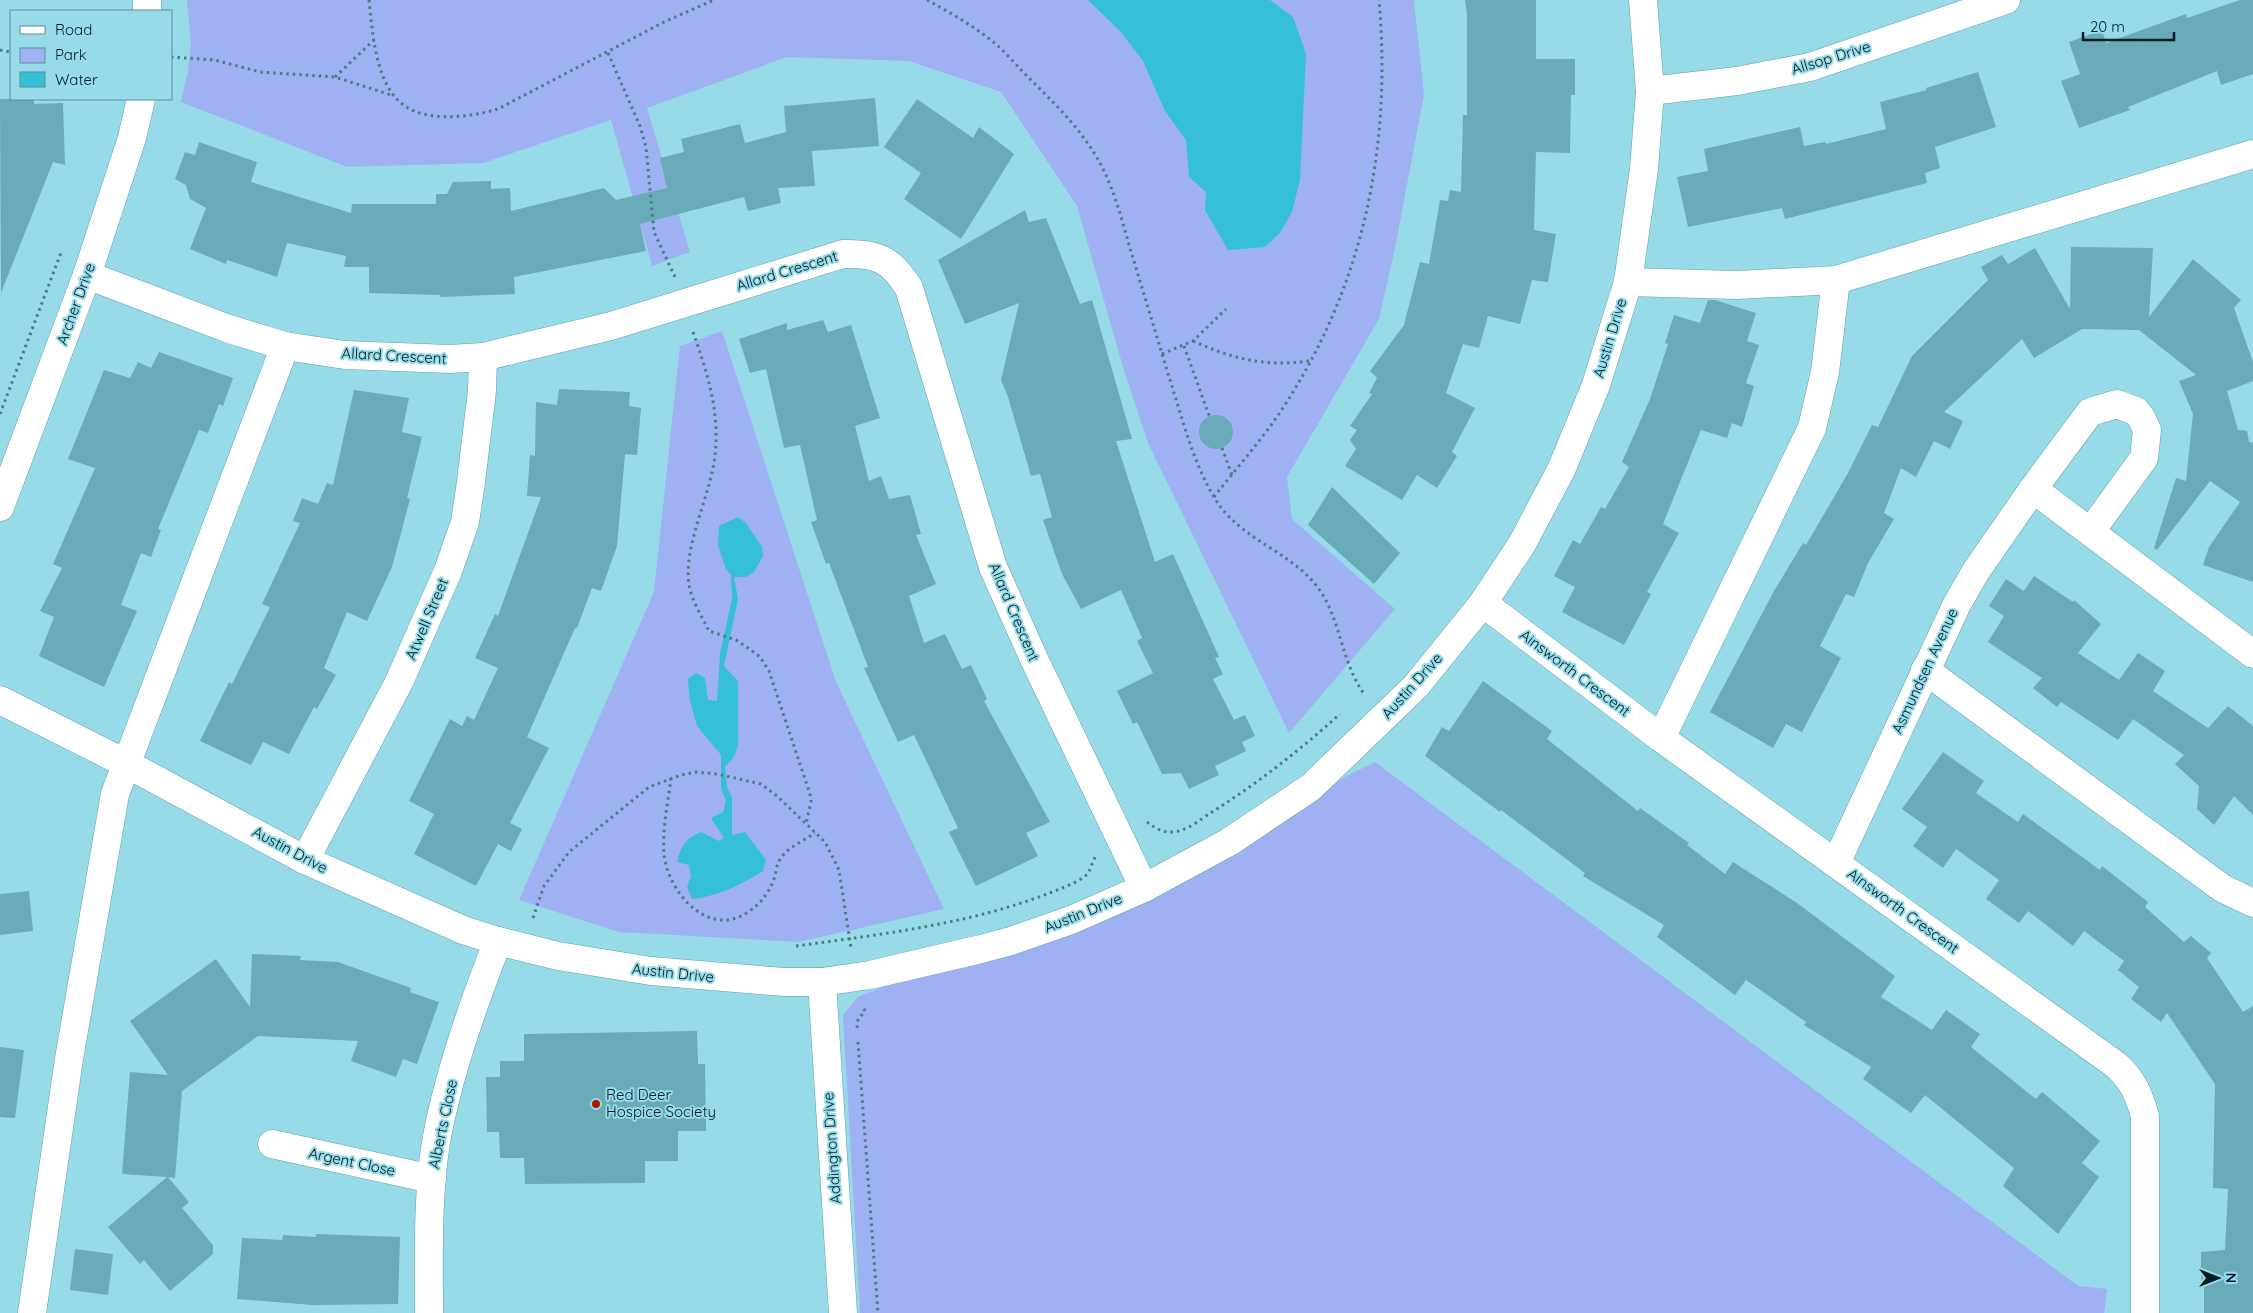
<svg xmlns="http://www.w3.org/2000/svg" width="2253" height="1313" font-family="Quicksand,sans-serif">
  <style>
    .green { fill: #9fb1f2 }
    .water { fill: #35c0d8 }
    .building { fill: #69abb9 }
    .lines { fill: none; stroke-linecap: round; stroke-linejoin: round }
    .minor-casing { stroke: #5ea0ad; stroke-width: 29 }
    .path { stroke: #4c7b85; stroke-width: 3; stroke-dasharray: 2.5 4; stroke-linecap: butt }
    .minor { stroke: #fff; stroke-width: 28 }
    .poi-dot { fill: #a81900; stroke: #97dbe9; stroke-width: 2 }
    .labels { text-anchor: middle; stroke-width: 4; stroke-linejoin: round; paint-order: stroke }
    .street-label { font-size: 15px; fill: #021d22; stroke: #97dbe9 }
    .poi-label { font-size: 15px; fill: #021d22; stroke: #97dbe9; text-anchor: start }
  </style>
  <rect width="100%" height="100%" fill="#97dbe9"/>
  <g class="green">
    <path d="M 187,0 L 1414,0 L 1424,95 L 1395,248 L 1379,319 L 1287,477 L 1292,519 L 1395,609 L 1289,733 L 1148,443 L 1123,367 L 1077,206 L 1001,92 L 909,61 L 787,57 L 647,108 L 690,252 L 652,266 L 611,120 L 483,163 L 347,167 L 181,102 L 188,71 L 191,43 Z"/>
    <path d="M 722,331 L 836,682 L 944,909 L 799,942 L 619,932 L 519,900 L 654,592 L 680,346 Z"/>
    <path d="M 1375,762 L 2078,1286 L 2107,1289 L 2104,1313 L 860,1313 L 843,1015 L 858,997 L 1051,917 L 1257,821 Z"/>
  </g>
  <g class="water">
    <path d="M 1088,0 L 1270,0 L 1293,17 L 1306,54 L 1300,180 L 1292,212 L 1280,233 L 1265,247 L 1228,250 L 1205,210 L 1206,192 L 1189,177 L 1186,140 L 1165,111 L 1143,61 L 1120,31 Z"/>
    <path d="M 738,517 L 746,523 L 762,547 L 763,556 L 754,572 L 746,577 L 734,577 L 738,599 L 724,666 L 738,681 L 738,744 C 736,754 733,760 725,766 L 727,787 L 732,797 L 732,835 L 745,832 L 766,860 L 763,871 C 743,884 716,897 692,899 L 687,887 L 691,876 L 689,865 L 677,862 C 681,846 686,838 701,832 L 719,841 L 724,838 L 711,818 L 723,812 L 726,800 L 721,789 L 721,755 L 697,726 L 690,701 L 688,679 L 696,673 L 705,678 L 708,700 L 717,701 L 720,654 L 732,599 L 731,575 L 726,569 L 718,545 L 719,526 Z"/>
  </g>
  <g class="building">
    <path d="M 1465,0 L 1536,0 L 1536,59 L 1575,59 L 1575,95 L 1571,95 L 1570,153 L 1536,152 L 1534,230 L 1556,234 L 1548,282 L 1532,280 L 1520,324 L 1488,316 L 1479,348 L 1463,344 L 1446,393 L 1475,408 L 1452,452 L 1457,456 L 1437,488 L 1417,475 L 1402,500 L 1345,466 L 1356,449 L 1350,440 L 1357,430 L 1350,426 L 1372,394 L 1369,393 L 1377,378 L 1370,371 L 1404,325 L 1420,262 L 1429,264 L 1440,200 L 1448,201 L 1450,190 L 1461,192 L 1463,115 L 1467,115 L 1467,15 Z"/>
    <path d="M 2240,0 L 2253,0 L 2253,74 L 2221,85 L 2217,71 L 2128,107 L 2130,110 L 2079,128 L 2061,81 L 2080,74 L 2069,42 L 2102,30 L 2106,43 L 2186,14 L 2187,18 Z"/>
    <path d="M 1978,72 L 1996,127 L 1935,147 L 1940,168 L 1925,173 L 1927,183 L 1785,219 L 1782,208 L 1688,227 L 1677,177 L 1708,171 L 1704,149 L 1800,127 L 1804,146 L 1825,142 L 1826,144 L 1886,129 L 1880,102 L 1927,90 L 1926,88 Z"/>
    <path d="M 875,98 L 879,146 L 812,151 L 815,186 L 778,188 L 781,203 L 748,211 L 744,197 L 640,224 L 646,251 L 514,277 L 515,294 L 440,297 L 440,295 L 369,293 L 369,267 L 344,267 L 346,256 L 287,243 L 277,277 L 227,260 L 226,264 L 190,249 L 206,208 L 190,199 L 186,185 L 175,179 L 185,152 L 195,155 L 199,142 L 257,162 L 251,182 L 351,213 L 352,204 L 436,204 L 436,194 L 447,194 L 453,182 L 491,181 L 491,189 L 510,188 L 511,211 L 604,188 L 616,200 L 667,188 L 660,158 L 684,152 L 681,139 L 740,124 L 745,143 L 786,132 L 784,106 Z"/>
    <path d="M 0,99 L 34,99 L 34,104 L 63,103 L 65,165 L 53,162 L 1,293 Z"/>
    <path d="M 917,99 L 973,138 L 979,127 L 1014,154 L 961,239 L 904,199 L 921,173 L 884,147 Z"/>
    <path d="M 1025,210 L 1029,222 L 1046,218 L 1080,304 L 1092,300 L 1132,439 L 1116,441 L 1155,562 L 1173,554 L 1219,657 L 1215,658 L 1223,674 L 1213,679 L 1234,720 L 1245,715 L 1255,736 L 1242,742 L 1246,751 L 1215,766 L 1219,775 L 1189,789 L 1181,773 L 1162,774 L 1137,722 L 1133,724 L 1117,691 L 1153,673 L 1137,641 L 1142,638 L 1121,590 L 1081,609 L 1062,574 L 1043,520 L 1052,517 L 1040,474 L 1031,476 L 1008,397 L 1001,380 L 1019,303 L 965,324 L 938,260 Z"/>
    <path d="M 2071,247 L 2153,248 L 2149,317 L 2193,259 L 2241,300 L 2234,308 L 2253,362 L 2253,381 L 2227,391 L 2238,430 L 2247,431 L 2249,442 L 2253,443 L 2253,582 L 2203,565 L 2209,547 L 2240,502 L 2210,481 L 2157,550 L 2154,548 L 2176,478 L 2186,481 L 2193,414 L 2179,381 L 2196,375 L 2139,330 L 2082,329 L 2034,358 L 2022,339 L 1944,412 L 1963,421 L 1950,449 L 1934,441 L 1916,477 L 1901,468 L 1884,513 L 1894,519 L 1868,563 L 1854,597 L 1846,594 L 1820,646 L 1841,658 L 1802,732 L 1786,724 L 1773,748 L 1710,712 L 1774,591 L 1803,543 L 1806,545 L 1848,473 L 1872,425 L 1878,427 L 1912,356 L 1988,280 L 1981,267 L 2002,255 L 2008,264 L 2035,248 L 2070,309 Z"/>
    <path d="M 1708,300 L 1715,300 L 1756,313 L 1747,341 L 1759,345 L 1746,383 L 1754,386 L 1742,427 L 1732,423 L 1727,438 L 1701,430 L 1663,524 L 1679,533 L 1647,592 L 1651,594 L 1624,645 L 1562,612 L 1575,587 L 1554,576 L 1573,540 L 1580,544 L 1601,507 L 1605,509 L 1629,467 L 1622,462 L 1650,399 L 1668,344 L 1665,343 L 1674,315 L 1700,323 Z"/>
    <path d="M 823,320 L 828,332 L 851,325 L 880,418 L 855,426 L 869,481 L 881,476 L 889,499 L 910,495 L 921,534 L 916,535 L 936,584 L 909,596 L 924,643 L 945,634 L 962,669 L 971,665 L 987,699 L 984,701 L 1050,822 L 1026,833 L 1038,856 L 976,886 L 949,832 L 958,828 L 914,735 L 898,742 L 864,668 L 868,667 L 829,563 L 826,564 L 811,522 L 817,520 L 800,445 L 784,448 L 766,369 L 750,373 L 739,339 L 787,323 L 787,330 Z"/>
    <path d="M 159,352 L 233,378 L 223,406 L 219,404 L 208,433 L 199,430 L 158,529 L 161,530 L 151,557 L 141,553 L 121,605 L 137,611 L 104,687 L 39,656 L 54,617 L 40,611 L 62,568 L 53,564 L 95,468 L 68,459 L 104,370 L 130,378 L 138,362 L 151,368 Z"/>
    <path d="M 559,389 L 630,392 L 629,406 L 641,408 L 637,455 L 625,454 L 617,546 L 601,591 L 592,588 L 577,628 L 575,628 L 527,737 L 549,748 L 510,823 L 522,829 L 511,851 L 498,844 L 476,886 L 414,854 L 434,814 L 409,801 L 450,719 L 462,726 L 467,716 L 474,720 L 498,668 L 475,658 L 495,614 L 498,616 L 541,497 L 527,496 L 530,455 L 535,456 L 536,402 L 557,405 Z"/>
    <path d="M 354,390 L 409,398 L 402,432 L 422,437 L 407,498 L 410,499 L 392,567 L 367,621 L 347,612 L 324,668 L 336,675 L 317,709 L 314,707 L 289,754 L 263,742 L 251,765 L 200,741 L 229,682 L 232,684 L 270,607 L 262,604 L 300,523 L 293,521 L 302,498 L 318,504 L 327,483 L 333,485 Z"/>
    <circle cx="1216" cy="432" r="17"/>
    <path d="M 1332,487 L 1400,553 L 1374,584 L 1308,525 Z"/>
    <path d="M 2034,576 L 2073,602 L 2074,600 L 2101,624 L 2078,653 L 2119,680 L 2138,653 L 2165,671 L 2153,691 L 2208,728 L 2228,706 L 2253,726 L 2253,815 L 2234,796 L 2214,825 L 2197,809 L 2199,786 L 2175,764 L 2184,755 L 2133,719 L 2118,740 L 2061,702 L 2057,707 L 2033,688 L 2042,678 L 1988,642 L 2004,616 L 1989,606 L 2006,579 L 2024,591 Z"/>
    <path d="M 1483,681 L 1552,731 L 1547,739 L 1638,811 L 1640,808 L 1689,843 L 1687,845 L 1725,874 L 1733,862 L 1797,903 L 1895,976 L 1881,997 L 1932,1030 L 1946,1010 L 1980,1034 L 1971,1047 L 2036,1099 L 2042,1092 L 2100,1141 L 2082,1163 L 2099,1177 L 2058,1234 L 2003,1186 L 2014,1168 L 1925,1095 L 1911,1113 L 1863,1079 L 1871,1067 L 1804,1025 L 1806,1022 L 1746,980 L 1735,995 L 1657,937 L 1664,925 L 1583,876 L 1585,873 L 1501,810 L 1500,812 L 1425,756 L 1442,727 L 1449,731 Z"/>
    <path d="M 1943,752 L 1984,781 L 1976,793 L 2018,822 L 2023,814 L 2100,870 L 2102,866 L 2148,902 L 2145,907 L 2184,942 L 2191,936 L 2211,953 L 2207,958 L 2243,1012 L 2253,1006 L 2253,1313 L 2204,1313 L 2204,1285 L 2201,1285 L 2201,1252 L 2225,1250 L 2228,1189 L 2213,1188 L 2215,1084 L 2167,1013 L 2161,1022 L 2131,999 L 2139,987 L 2118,970 L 2124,961 L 2084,931 L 2073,946 L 2028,911 L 2019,923 L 1986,899 L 1999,880 L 1956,849 L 1943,868 L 1913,846 L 1927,827 L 1902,809 Z"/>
    <path d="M 29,891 L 33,931 L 0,935 L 0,894 Z"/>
    <path d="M 252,954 L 301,956 L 300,960 L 338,962 L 411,988 L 410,992 L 439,1002 L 417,1064 L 403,1059 L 396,1077 L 351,1061 L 358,1041 L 258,1036 L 182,1091 L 175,1178 L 168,1177 L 189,1202 L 182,1208 L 213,1245 L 213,1254 L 170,1291 L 144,1260 L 140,1264 L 108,1227 L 167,1177 L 122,1174 L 130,1072 L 168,1075 L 130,1021 L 216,959 L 250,1007 Z"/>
    <path d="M 697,1031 L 698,1064 L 705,1064 L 706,1131 L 678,1131 L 678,1161 L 645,1161 L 645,1183 L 525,1184 L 524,1158 L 500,1158 L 499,1132 L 487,1132 L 486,1077 L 500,1077 L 500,1061 L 524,1061 L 524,1034 Z"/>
    <path d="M 0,1047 L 24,1050 L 15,1118 L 0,1117 Z"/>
    <path d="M 316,1234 L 400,1237 L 398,1304 L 312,1305 L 237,1299 L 242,1238 L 282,1240 L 283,1235 L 316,1237 Z"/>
    <path d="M 75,1249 L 113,1254 L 108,1295 L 70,1290 Z"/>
  </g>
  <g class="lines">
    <defs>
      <g id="minor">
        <path d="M 147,11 L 147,0"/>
        <path d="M 1650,91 L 1737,81 L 1810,67 L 2006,0"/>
        <path d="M 87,275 L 229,329 L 285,346 L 345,355 L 450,359 L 483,357 L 611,326 L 843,254 C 877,253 891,259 909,288 L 993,567 L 1034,659 L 1144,888"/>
        <path d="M 1628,282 L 1737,285 L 1836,280 L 2253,154"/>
        <path d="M 2033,489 L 2253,654"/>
        <path d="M 0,507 L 87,275 L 132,138 L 141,99"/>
        <path d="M 1483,603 L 1661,738 L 2116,1065 C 2133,1080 2139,1095 2145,1116 L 2145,1313"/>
        <path d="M 1925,670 L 2222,888 L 2253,903"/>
        <path d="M 0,700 L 127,764 L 305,860 L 463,930 L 498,941 L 558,956 L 651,971 L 784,982 L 822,982 L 870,975 L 981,949 L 1011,941 L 1071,920 L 1144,888 L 1229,842 L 1311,787 L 1416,686 L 1483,603 L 1522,544 L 1562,468 L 1596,385 L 1628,282 L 1644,169 L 1650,91 L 1643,0"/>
        <path d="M 1661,738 L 1812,428 L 1825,372 L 1836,280"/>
        <path d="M 305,860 L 399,682 L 448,571 L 465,522 L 471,482 L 482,391 L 483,357"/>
        <path d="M 1836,863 L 1957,604 L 1976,571 L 2033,489 L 2090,412 L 2117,404 L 2136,411 L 2142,419 L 2147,430 L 2144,458 L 2091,531"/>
        <path d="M 822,982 L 843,1313"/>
        <path d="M 272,1144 L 432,1179"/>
        <path d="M 32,1313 L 69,1059 L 115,794 L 285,346"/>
        <path d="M 429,1313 C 429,1256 427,1198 436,1142 C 448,1075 473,1004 498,941"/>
      </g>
    </defs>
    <use href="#minor" class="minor-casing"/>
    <g class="path">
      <path d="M 369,0 C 372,29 375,72 394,96 C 417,125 467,118 498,109 L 664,22 L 714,0"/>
      <path d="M 927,0 C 949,12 972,25 992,41 C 1004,50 1014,63 1025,74 C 1054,103 1085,132 1103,169 C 1117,197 1124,229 1133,258 C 1145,298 1157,337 1169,377 C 1182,417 1192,460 1214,497 C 1239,541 1294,551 1321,592 C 1341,623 1342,663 1364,694 L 1362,695"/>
      <path d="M 0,50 L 11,52"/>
      <path d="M 608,53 L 640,126 L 646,147 L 654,232 L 675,277"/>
      <path d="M 171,57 L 215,60 L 260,72 L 335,77 L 394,96"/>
      <path d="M 335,77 L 374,40"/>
      <path d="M 693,332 C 707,372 720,411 715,455 C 711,495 683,545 689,585 C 692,601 702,617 709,631 L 736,640 L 748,648 L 760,657 L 769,671 L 810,794 L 811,802 L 806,824"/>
      <path d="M 1193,341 C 1233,359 1265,367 1309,361"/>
      <path d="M 1184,346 L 1210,418"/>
      <path d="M 1162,354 L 1193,341 L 1226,309"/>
      <path d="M 0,414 L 62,250"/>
      <path d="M 1222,448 L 1232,475"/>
      <path d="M 1214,497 C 1235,470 1259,443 1279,414 C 1363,288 1392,150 1379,0"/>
      <path d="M 671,778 C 668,802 662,830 664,854 C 668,893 709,939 748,912 C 762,903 770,891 775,876 C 776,870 777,863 781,858 C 788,847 805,840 815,833"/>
      <path d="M 1147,822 C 1154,827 1162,833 1172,832 C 1186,832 1201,819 1212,812 C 1258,783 1300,750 1340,714"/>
      <path d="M 533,918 L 544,886 L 569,852 L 649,787 L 681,775 L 696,772 L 717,774 L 761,784 L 777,796 L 825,842 L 839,870 L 851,948"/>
      <path d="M 796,946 C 891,933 989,922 1078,881 L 1088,874 L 1095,857"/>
      <path d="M 857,1028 L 858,1020 L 865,1011 L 862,1005"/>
      <path d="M 858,1042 L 878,1313"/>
    </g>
    <use href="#minor" class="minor"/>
  </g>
  <circle class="poi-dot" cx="596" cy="1104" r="5"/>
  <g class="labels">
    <g class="street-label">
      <text transform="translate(1831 58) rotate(-17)" y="5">Allsop Drive</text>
      <text transform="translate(787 271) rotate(-17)" y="5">Allard Crescent</text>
      <text transform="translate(76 304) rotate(-70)" y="5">Archer Drive</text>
      <text transform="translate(1610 338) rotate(-73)" y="5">Austin Drive</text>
      <text transform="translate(394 356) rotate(3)" y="5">Allard Crescent</text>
      <text transform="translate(1014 612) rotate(67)" y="5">Allard Crescent</text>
      <text transform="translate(427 619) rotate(-67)" y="5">Atwell Street</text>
      <text transform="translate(1925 671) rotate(-65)" y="5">Asmundsen Avenue</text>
      <text transform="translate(1575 673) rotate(37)" y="5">Ainsworth Crescent</text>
      <text transform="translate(1412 686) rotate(-48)" y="5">Austin Drive</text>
      <text transform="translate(290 850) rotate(28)" y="5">Austin Drive</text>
      <text transform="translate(1903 911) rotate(36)" y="5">Ainsworth Crescent</text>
      <text transform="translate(1083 913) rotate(-22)" y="5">Austin Drive</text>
      <text transform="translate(673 973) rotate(6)" y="5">Austin Drive</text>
      <text transform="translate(443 1124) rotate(-78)" y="5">Alberts Close</text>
      <text transform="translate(832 1148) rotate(-94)" y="5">Addington Drive</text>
      <text transform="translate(352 1162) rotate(12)" y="5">Argent Close</text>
    </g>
    <g class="poi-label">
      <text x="606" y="1100">Red Deer<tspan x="606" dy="17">Hospice Society</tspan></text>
    </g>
  </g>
  <rect x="10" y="10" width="162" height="90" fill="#97dbe9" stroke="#5b8f99"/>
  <rect x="20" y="26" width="25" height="8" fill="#ffffff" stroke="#5b8f99"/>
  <text x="55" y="35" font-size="15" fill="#021d22">Road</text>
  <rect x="20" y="48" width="25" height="15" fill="#9fb1f2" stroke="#5b8f99"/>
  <text x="55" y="60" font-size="15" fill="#021d22">Park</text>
  <rect x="20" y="72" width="25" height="15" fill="#35c0d8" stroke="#5b8f99"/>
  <text x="55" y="85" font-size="15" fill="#021d22">Water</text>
  <g transform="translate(2218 1278) rotate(90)" stroke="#97dbe9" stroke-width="4" paint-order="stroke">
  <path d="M0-4L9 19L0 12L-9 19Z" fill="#021d22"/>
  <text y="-8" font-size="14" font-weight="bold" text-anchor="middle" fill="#021d22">N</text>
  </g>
  <path d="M2083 32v8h91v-8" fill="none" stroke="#021d22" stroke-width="2.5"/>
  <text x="2090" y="32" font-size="15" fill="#021d22" stroke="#97dbe9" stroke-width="4" paint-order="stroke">20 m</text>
</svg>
